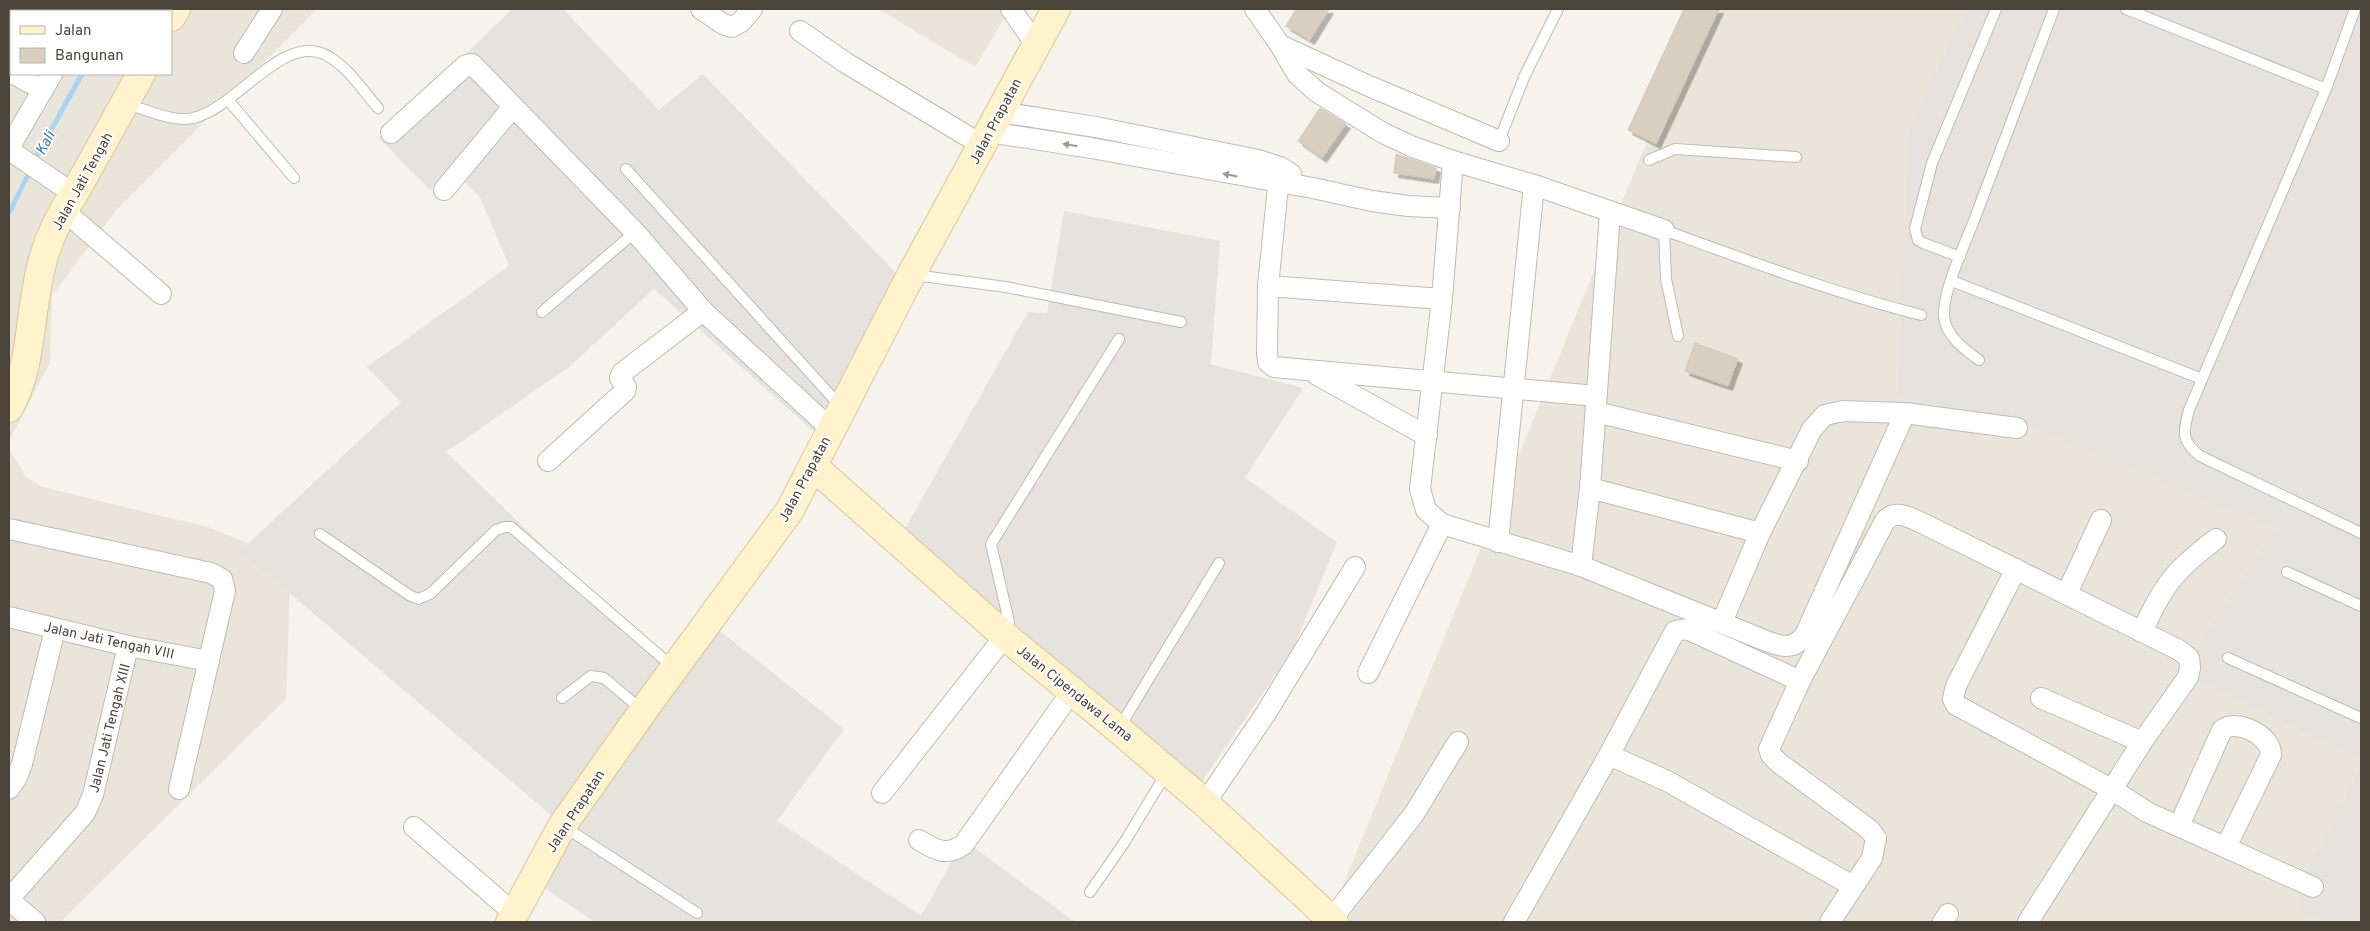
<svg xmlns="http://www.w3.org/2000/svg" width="2370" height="931" font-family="Overpass,sans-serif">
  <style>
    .residential { fill: #eae5da; fill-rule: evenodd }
    .industrial { fill: #e6e2dd }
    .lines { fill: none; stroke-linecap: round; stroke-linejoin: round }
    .stream { stroke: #a9d4f2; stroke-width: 5 }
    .building { fill: #d8cfc1; stroke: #d3c7b4; filter: url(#shadow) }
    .lane-casing { stroke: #c2bbae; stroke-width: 12 }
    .street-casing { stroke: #c2bbae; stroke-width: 22 }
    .secondary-casing { stroke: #d6c79b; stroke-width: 30 }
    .lane { stroke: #fff; stroke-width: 10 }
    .street { stroke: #fff; stroke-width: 20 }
    .secondary { stroke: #fff3cd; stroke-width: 28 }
    .oneway { fill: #9c9892 }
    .labels { text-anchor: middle; stroke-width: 4; stroke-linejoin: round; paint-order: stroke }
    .street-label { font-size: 14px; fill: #4b4439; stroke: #fff }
    .water-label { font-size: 15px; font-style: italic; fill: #2e7ab2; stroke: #fff }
  </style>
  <defs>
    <filter id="shadow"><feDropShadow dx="4.5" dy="4.5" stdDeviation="0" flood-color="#0004"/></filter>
  </defs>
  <rect width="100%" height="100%" fill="#f6f3ec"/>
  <g class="residential">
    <path d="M 9,9 L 317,9 L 117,209 L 52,296 L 50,363 L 9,441 ZM 11,11 L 171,11 L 171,74 L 11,74 Z"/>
    <path d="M 878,9 L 1010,9 L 975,67 Z"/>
    <path d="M 1701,9 L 2361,9 L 2361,922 L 1328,922 Z"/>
    <path d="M 9,449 L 26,477 L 42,487 L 208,527 L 291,561 L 286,699 L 60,922 L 9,922 Z"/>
  </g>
  <g class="industrial">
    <path d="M 512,9 L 563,9 L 659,110 L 703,74 L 900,277 L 813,431 L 654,289 L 569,367 L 446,452 L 664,663 L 697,613 L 844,729 L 777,821 L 921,916 L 964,840 L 1075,922 L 594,922 L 540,885 L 571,832 L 240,551 L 401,402 L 367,367 L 509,266 L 480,197 L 450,168 L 430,190 L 379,138 Z"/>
    <path d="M 1962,9 L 2361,9 L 2361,759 L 2181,671 L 2276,529 L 2034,428 L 1898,395 L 1909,131 L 1965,11 Z"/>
    <path d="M 1064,211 L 1220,241 L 1211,364 L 1303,388 L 1245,478 L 1337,542 L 1293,649 L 1188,802 L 894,548 L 1028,312 L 1047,313 Z"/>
    <path d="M 2361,767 L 2361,922 L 2327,922 L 2300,910 L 2301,882 Z"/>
  </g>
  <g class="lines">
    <g class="stream">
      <path d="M 117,11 L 118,9"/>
      <path d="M 34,161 L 82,74"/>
      <path d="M 9,213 L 30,171"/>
    </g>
  </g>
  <g class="building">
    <path d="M 1296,9 L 1329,9 L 1310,40 L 1286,26 Z"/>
    <path d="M 1684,9 L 1719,9 L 1656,144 L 1628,130 Z"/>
    <path d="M 1320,108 L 1346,124 L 1322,158 L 1298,141 Z"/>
    <path d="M 1396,154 L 1436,168 L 1434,179 L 1394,173 Z"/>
    <path d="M 1695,343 L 1738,359 L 1728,386 L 1685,371 Z"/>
  </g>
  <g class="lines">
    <defs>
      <g id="lane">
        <path d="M 2126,9 L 2326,89"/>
        <path d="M 2355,9 L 2326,89 L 2189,410 C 2183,432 2181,441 2200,456 L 2361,533"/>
        <path d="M 229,101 L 294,178"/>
        <path d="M 126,104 C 146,109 173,123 193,118 C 238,108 286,27 331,58 C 350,70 364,92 378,108"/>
        <path d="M 1499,141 L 1525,75 L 1558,9"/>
        <path d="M 1649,160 L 1675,149 L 1796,157"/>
        <path d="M 626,169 L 841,407"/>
        <path d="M 1960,257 L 1923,243 L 1918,240 L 1915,229 L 1932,163 L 1996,9"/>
        <path d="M 914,275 L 1006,287 L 1181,322"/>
        <path d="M 1952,281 L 2202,379"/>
        <path d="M 542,312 L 635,232"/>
        <path d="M 1678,336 L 1666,279 L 1664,230 C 1749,261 1834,293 1921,315"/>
        <path d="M 1979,360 C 1965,350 1946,336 1944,317 C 1942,293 1964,246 1973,223 C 2000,151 2027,80 2054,9"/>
        <path d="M 320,534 L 409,595 L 418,599 L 430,594 L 496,530 L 505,527 L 511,527 L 674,668"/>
        <path d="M 2287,572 L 2361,606"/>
        <path d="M 1006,634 L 1009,622 L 991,544 L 1119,339"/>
        <path d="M 2228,658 L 2361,718"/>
        <path d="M 562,698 L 591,676 L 604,678 L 642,710"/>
        <path d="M 1119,728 L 1219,563"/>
        <path d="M 563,826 L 697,913"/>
        <path d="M 1090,892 L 1124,843 L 1167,772"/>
      </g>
      <g id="street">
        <path d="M 701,9 L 723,24 L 732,27 L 741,22 L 752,9"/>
        <path d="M 1011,9 L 1036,45"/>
        <path d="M 1255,9 L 1280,45 L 1369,86 L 1499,141"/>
        <path d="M 86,11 L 87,9"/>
        <path d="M 800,31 L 846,63 L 982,145"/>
        <path d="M 1280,45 L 1297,74 L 1317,92 L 1383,133 L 1413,147 L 1453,161 L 1534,185 L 1664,230"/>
        <path d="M 244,53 L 272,9"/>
        <path d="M 14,74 L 43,90"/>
        <path d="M 1000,112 L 1096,127 L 1258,160 L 1280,167 L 1291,174"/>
        <path d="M 989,132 L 1091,148 L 1313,188 L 1372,201 L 1408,206 L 1450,208"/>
        <path d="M 391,133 L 466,65 L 472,64 L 635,232 L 703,311 L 831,429"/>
        <path d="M 9,148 L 52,74"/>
        <path d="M 9,150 L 74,194"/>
        <path d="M 1453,161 L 1442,299 L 1420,489 L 1426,510 L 1442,524 L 1581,566 L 1759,638 C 1776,645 1792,653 1805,635 L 1905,413"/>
        <path d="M 1280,167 L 1268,286 L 1267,353 L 1268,362 L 1274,367 L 1596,396"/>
        <path d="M 444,190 L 513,107"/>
        <path d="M 63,210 L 161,294"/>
        <path d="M 1268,286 L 1442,299"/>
        <path d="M 1317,375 L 1427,436"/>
        <path d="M 1596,412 L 1798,461"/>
        <path d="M 548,461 L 625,391 L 626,387 L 620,378 L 622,373 L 703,311"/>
        <path d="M 1590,488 L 1760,533"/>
        <path d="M 9,529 L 211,573 L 222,579 L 225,591 L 179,789"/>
        <path d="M 1498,542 L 1534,185"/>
        <path d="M 1581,566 L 1590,488 L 1610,213"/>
        <path d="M 2016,569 L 1956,686 L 1953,699 L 1956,705 L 2113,790 L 2147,812 L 2313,887"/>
        <path d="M 2067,593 L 2101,520"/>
        <path d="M 9,617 L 128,646 L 209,661"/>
        <path d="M 1722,622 L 1760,533 L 1812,429 L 1825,415 L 1843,411 L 1905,413 L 2017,428"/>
        <path d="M 2142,632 C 2163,585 2175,570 2216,539"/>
        <path d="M 1368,673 L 1442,524"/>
        <path d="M 2041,698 L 2142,742"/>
        <path d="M 1609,755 L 1667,781 L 1853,886"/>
        <path d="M 9,789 L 16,779 L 22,764 L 55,629"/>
        <path d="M 882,793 L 1005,636"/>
        <path d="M 1205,803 L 1266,713 L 1355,567"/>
        <path d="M 2179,826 L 2222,730 C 2237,718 2272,736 2271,755 L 2226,847"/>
        <path d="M 414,827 L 515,914"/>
        <path d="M 919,840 C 935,850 947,857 964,844 L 1072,691"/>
        <path d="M 9,899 L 85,813 L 93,795 L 128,646"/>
        <path d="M 9,900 L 35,922"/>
        <path d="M 1331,920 L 1414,814 L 1458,742"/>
        <path d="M 1514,922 L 1609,755 L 1675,631 L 1687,629 L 1800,681"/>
        <path d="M 1830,922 L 1872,858 L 1876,838 L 1869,829 L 1779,763 L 1771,755 L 1769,749 L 1800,681 L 1885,521 C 1895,509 1909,517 1920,522 L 2179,650 L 2189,658 L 2190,668 L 2188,677 L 2142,742 L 2028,922"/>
        <path d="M 1943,922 L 1948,914"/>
      </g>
      <g id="secondary">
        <path d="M 171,17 L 176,9"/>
        <path d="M 9,408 C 29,372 29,333 36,293 C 41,257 53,224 74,194 L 141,74"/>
        <path d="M 814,467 L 1005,636 L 1118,729 L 1205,803 L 1334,922"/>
        <path d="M 510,922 L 562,826 L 643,711 L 790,510 L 911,275 L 1056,9"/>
      </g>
    </defs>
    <use href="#lane" class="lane-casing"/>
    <use href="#street" class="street-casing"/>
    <use href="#secondary" class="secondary-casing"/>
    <use href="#lane" class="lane"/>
    <use href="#street" class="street"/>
    <use href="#secondary" class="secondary"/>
  </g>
  <defs><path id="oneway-solid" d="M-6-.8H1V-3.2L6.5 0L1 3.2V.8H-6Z" transform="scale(1.25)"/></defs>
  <g class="oneway">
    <use href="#oneway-solid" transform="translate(1070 145) rotate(-171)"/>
    <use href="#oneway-solid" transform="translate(1230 175) rotate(-169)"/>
  </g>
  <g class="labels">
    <g class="street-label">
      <text transform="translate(995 121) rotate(-62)" y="5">Jalan Prapatan</text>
      <text transform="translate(82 181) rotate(-61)" y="5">Jalan Jati Tengah</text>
      <text transform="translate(804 479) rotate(-62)" y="5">Jalan Prapatan</text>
      <text transform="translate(109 640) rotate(12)" y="5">Jalan Jati Tengah VIII</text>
      <text transform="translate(1075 693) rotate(39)" y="5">Jalan Cipendawa Lama</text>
      <text transform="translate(109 728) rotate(-76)" y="5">Jalan Jati Tengah XIII</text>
      <text transform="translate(575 811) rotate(-57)" y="5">Jalan Prapatan</text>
    </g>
    <g class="water-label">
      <text transform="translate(45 143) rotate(-62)" y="5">Kali</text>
    </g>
  </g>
  <rect width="2370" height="931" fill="none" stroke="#4b4439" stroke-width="20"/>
  <rect x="10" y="10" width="162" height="65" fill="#ffffff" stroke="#b7b4b0"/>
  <rect x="20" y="26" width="25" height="8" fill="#fff3cd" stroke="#b7b4b0"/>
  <text x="55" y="35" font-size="15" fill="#4b4439">Jalan</text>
  <rect x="20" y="48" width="25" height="15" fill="#d8cfc1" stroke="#b7b4b0"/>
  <text x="55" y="60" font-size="15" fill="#4b4439">Bangunan</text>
</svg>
